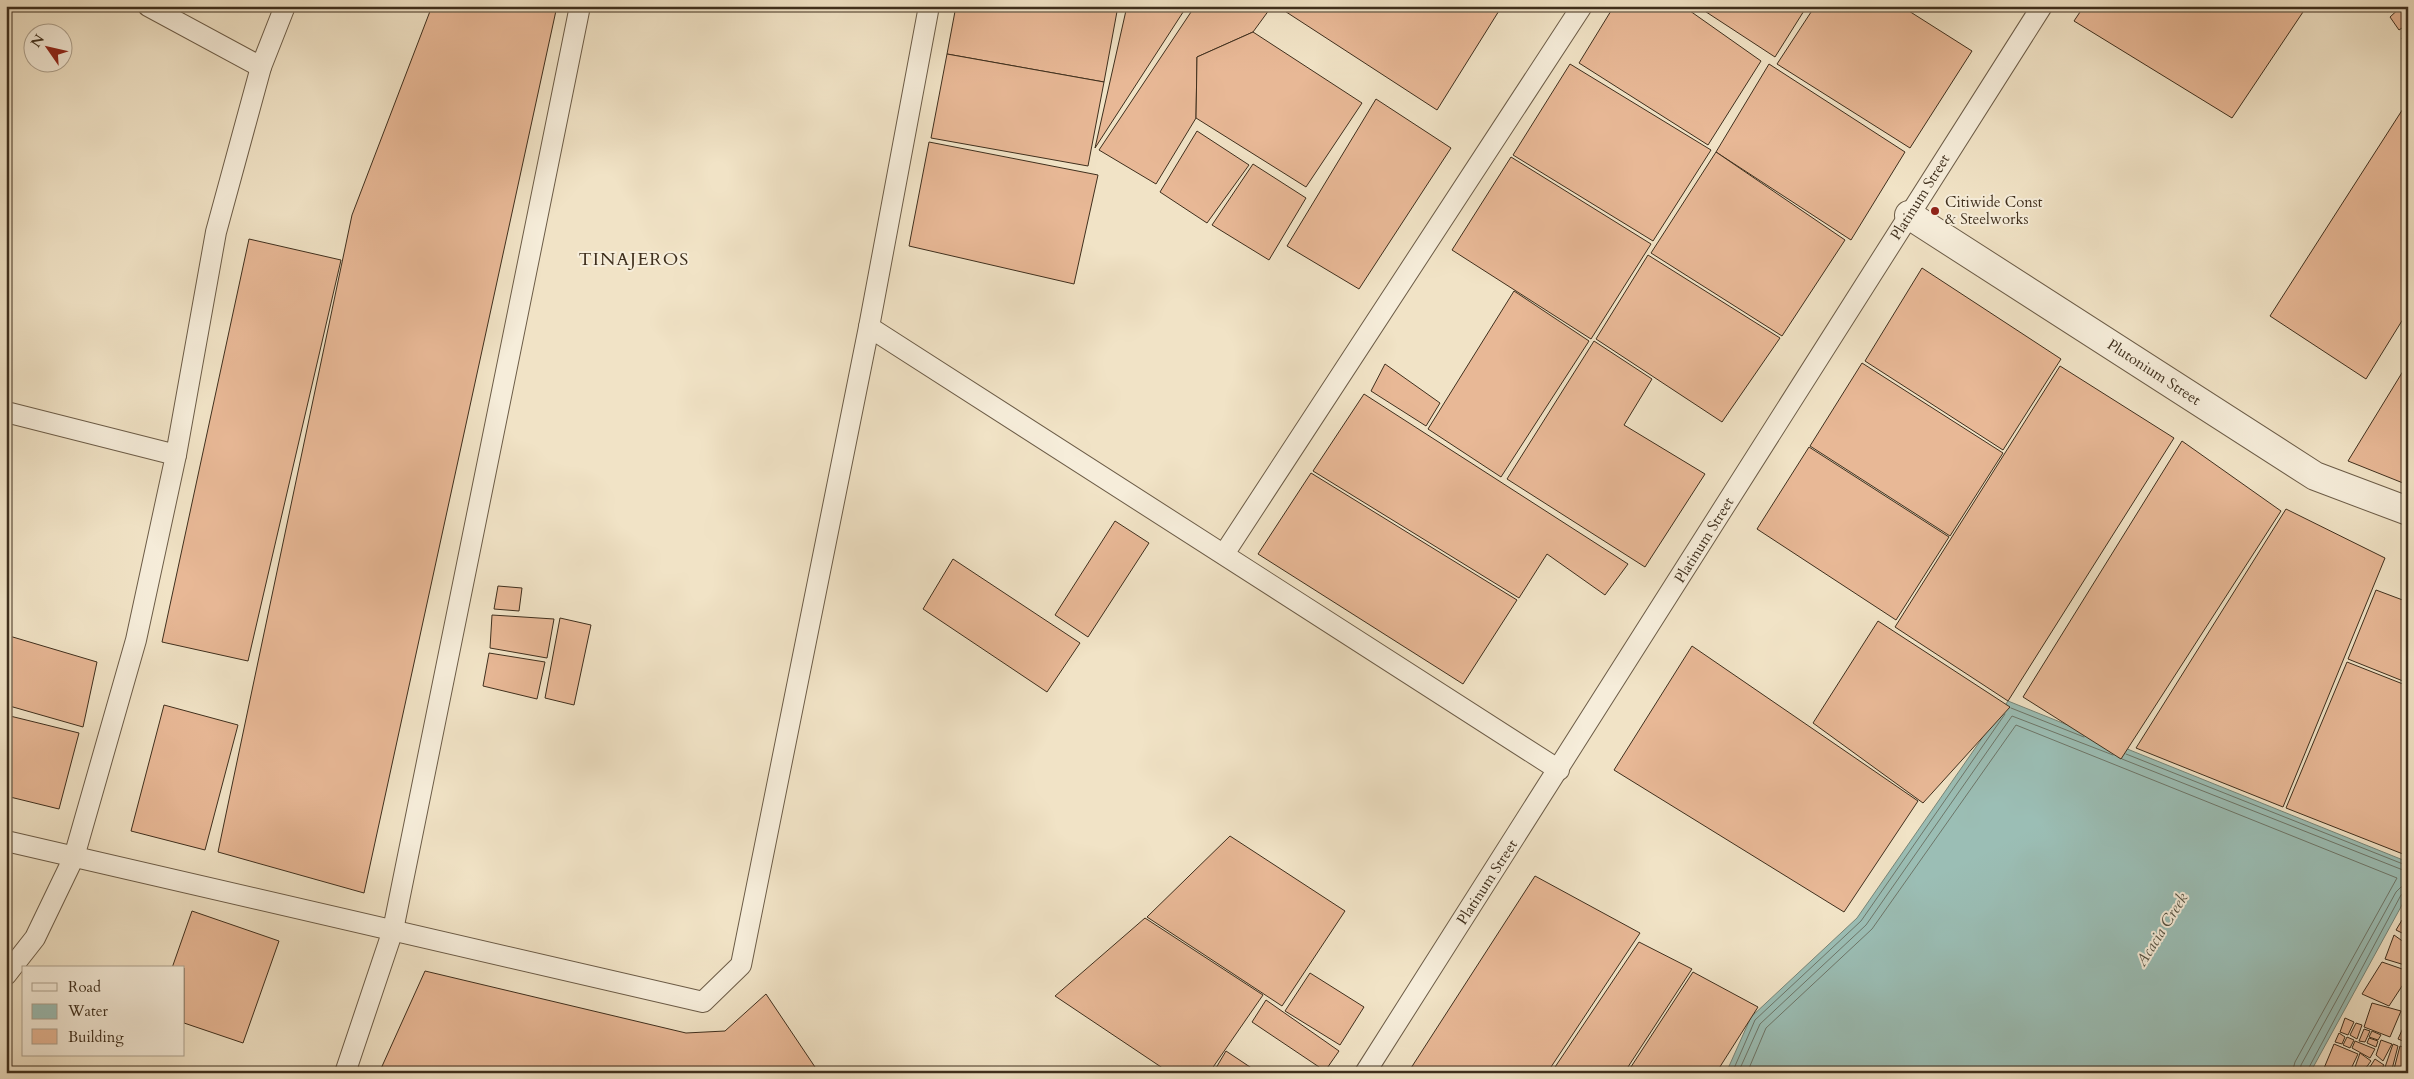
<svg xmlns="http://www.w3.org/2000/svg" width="2414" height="1079" font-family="Cardo,serif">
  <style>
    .water { fill: #9bbeb5; stroke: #768578 }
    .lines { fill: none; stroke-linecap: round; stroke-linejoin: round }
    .shore { stroke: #6d7669; stroke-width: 1 }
    .building { fill: #e8b896; stroke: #3f2f1d }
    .service-casing { stroke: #6c5c47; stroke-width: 22 }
    .minor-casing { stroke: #6c5c47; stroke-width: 30 }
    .service { stroke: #f6edda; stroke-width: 20 }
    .minor { stroke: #f6edda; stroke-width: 28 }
    .poi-dot { fill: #8f2418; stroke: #f6edda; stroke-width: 2 }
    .labels { text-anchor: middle; stroke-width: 4; stroke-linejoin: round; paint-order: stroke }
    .street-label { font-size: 15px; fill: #3f2f1d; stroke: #f6edda }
    .poi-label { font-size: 15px; fill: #3f2f1d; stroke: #f6edda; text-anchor: start }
    .water-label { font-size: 16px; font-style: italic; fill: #565343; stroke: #f6edda }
    .quarter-label { font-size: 18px; letter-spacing: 1px; fill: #3f2f1d; stroke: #f6edda }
  </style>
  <rect width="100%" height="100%" fill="#f1e3c6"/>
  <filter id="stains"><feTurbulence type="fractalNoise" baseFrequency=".004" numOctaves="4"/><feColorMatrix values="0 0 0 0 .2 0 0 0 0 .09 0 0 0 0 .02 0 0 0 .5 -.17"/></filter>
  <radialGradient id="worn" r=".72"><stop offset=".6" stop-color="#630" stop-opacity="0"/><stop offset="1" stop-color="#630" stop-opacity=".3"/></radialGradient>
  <path class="water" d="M 2008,701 L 2408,862 L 2408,894 L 2310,1073 L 1726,1073 L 1751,1017 L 1857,918 Z"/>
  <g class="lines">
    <g class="shore">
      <path d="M 2011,708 L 2084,737"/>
      <path d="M 2126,754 L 2408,866"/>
      <path d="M 2122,759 L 2408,872"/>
      <path d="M 1732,1073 L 1755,1020 L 1861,921 L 2005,714"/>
      <path d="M 1738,1073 L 1760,1024 L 1866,925 L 2012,716 L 2113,755"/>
      <path d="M 1747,1073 L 1766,1028 L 1872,929 L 2016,725 L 2397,878 L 2295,1062 L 2292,1073"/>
      <path d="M 2300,1073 L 2301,1065 L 2396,892 L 2401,887 L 2408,886"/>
      <path d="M 2306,1073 L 2401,895 L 2408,892"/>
    </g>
  </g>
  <g class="building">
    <path d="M 432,6 L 557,6 L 364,893 L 218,852 L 352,215 Z"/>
    <path d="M 956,6 L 1118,6 L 1104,82 L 947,54 Z"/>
    <path d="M 1127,6 L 1187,6 L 1095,148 Z"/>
    <path d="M 1195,6 L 1272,6 L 1253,32 L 1197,57 L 1196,118 L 1156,184 L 1099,150 Z"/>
    <path d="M 1277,6 L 1502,6 L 1437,110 Z"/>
    <path d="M 1614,6 L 1683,6 L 1761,61 L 1708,145 L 1579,63 Z"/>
    <path d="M 1697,6 L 1807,6 L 1775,57 Z"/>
    <path d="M 1815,6 L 1901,6 L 1972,51 L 1910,148 L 1777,64 Z"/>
    <path d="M 2084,6 L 2307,6 L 2232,118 L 2074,21 Z"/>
    <path d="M 2383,6 L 2394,6 L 2387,12 Z"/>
    <path d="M 2402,6 L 2408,6 L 2408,24 L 2399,30 L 2390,17 Z"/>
    <path d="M 1253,32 L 1362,103 L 1306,187 L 1196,118 L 1197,57 Z"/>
    <path d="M 2408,33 L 2408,49 L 2402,38 Z"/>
    <path d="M 947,54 L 1104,82 L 1088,166 L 931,138 Z"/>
    <path d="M 1570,64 L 1711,150 L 1653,241 L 1513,155 Z"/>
    <path d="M 1769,64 L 1905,152 L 1851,240 L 1716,152 Z"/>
    <path d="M 1376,99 L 1451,148 L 1359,289 L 1287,246 Z"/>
    <path d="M 2408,101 L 2408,311 L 2366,379 L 2270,316 Z"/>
    <path d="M 1197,131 L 1249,165 L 1207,223 L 1160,192 Z"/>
    <path d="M 929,142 L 1098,175 L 1074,284 L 909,246 Z"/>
    <path d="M 1716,152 L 1845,240 L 1782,336 L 1651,253 Z"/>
    <path d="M 1511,157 L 1651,244 L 1591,339 L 1452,250 Z"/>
    <path d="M 1253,164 L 1306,198 L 1269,260 L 1212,225 Z"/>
    <path d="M 249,239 L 341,260 L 248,661 L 162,642 Z"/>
    <path d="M 1648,255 L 1780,338 L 1722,422 L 1596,339 Z"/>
    <path d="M 1922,268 L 2061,359 L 2003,450 L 1865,361 Z"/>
    <path d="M 1514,291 L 1589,341 L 1501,477 L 1428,429 Z"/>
    <path d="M 1594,341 L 1652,379 L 1624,425 L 1705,474 L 1645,567 L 1507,479 Z"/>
    <path d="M 1862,363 L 2003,453 L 1950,536 L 1810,446 Z"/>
    <path d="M 2408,363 L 2408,485 L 2348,461 Z"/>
    <path d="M 1385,364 L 1440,403 L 1426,426 L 1371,391 Z"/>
    <path d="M 2060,366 L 2174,438 L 2008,701 L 1895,627 Z"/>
    <path d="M 1364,394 L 1628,564 L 1605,595 L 1547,554 L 1519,598 L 1313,471 Z"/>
    <path d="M 2182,441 L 2281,511 L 2121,759 L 2023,697 Z"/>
    <path d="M 1809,447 L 1949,537 L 1896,620 L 1757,529 Z"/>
    <path d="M 1311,473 L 1517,600 L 1463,684 L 1258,554 Z"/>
    <path d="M 2286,509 L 2385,558 L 2283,807 L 2136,748 Z"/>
    <path d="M 1115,521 L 1149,543 L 1088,637 L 1055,615 Z"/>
    <path d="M 953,559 L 1080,643 L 1047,692 L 923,609 Z"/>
    <path d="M 498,586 L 522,588 L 519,611 L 494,609 Z"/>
    <path d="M 2376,590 L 2408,602 L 2408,683 L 2348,659 Z"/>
    <path d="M 492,615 L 554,619 L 547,658 L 490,648 Z"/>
    <path d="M 560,618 L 591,625 L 574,705 L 545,698 Z"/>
    <path d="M 1878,621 L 2010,707 L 1923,803 L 1813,723 Z"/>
    <path d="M 6,635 L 97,662 L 83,727 L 6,705 Z"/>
    <path d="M 1692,646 L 1918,801 L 1844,912 L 1614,770 Z"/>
    <path d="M 489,653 L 545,662 L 537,699 L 483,686 Z"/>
    <path d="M 2347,662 L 2408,686 L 2408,856 L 2286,808 Z"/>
    <path d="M 164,705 L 238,725 L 205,850 L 131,831 Z"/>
    <path d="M 6,715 L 79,733 L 59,809 L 6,796 Z"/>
    <path d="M 1230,836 L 1345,911 L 1282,1006 L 1147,917 Z"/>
    <path d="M 1535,876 L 1640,933 L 1547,1073 L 1417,1073 L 1411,1068 Z"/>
    <path d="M 192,911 L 279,941 L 243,1043 L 184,1023 L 184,968 L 172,968 Z"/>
    <path d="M 1145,918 L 1263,995 L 1209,1073 L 1170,1073 L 1055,996 Z"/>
    <path d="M 2402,920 L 2408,924 L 2408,936 L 2396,930 Z"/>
    <path d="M 2394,935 L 2408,945 L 2408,966 L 2385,959 Z"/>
    <path d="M 1639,942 L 1692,969 L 1624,1073 L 1551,1073 Z"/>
    <path d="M 2382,962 L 2408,971 L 2408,981 L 2404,983 L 2389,1006 L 2362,994 Z"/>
    <path d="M 425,971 L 686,1033 L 725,1031 L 766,994 L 819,1073 L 379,1073 Z"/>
    <path d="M 1693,972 L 1758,1007 L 1716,1073 L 1627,1073 Z"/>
    <path d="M 1310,973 L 1364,1007 L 1340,1045 L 1285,1011 Z"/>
    <path d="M 1266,1000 L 1339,1051 L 1325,1071 L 1252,1022 Z"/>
    <path d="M 2372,1003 L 2401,1011 L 2390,1037 L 2364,1027 Z"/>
    <path d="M 2408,1017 L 2408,1043 L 2398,1039 Z"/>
    <path d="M 2345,1018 L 2354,1022 L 2348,1035 L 2340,1032 Z"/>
    <path d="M 2356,1023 L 2362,1025 L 2357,1039 L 2350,1035 Z"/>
    <path d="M 2364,1029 L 2370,1031 L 2365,1042 L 2359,1041 Z"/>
    <path d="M 2372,1031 L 2381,1035 L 2378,1040 L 2369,1037 Z"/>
    <path d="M 2339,1033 L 2345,1037 L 2342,1044 L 2335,1042 Z"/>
    <path d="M 2347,1037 L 2354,1040 L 2350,1048 L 2343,1045 Z"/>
    <path d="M 2369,1038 L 2378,1041 L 2376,1047 L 2367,1043 Z"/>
    <path d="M 2381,1040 L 2392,1044 L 2383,1061 L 2376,1055 Z"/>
    <path d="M 2355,1041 L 2375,1049 L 2370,1058 L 2352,1048 Z"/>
    <path d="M 2334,1044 L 2358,1054 L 2349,1073 L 2322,1073 Z"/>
    <path d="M 2393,1044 L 2398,1046 L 2391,1073 L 2383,1073 Z"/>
    <path d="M 2400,1046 L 2408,1049 L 2408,1073 L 2393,1073 Z"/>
    <path d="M 1226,1051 L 1259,1073 L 1213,1073 Z"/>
    <path d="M 2360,1053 L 2371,1061 L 2362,1073 L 2354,1070 Z"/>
    <path d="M 2375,1059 L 2384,1065 L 2379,1073 L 2366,1073 Z"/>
  </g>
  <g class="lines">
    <defs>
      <g id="service">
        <path d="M 148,6 L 261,67"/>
        <path d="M 869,327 L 1559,770"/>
        <path d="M 6,412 L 176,455 L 136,640 L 74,857 L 35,938 L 6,975"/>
        <path d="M 176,455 L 216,232 L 261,67 L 285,6"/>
        <path d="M 1224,554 L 1582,6"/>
        <path d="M 6,841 L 703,1002 L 741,965 L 869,327 L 929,6"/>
        <path d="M 345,1073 L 393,930 L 580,6"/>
        <path d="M 1365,1073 L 2042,6"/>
      </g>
      <path id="minor" d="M 1909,215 L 2315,476 L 2408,511"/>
    </defs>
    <use href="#service" class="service-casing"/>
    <use href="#minor" class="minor-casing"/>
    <use href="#service" class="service"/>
    <use href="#minor" class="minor"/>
  </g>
  <circle class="poi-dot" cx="1935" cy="211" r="5"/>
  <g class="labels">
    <g class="street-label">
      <text transform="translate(1920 197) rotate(-58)" y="5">Platinum Street</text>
      <text transform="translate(2154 372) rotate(33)" y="5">Plutonium Street</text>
      <text transform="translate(1704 540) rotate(-58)" y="5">Platinum Street</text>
      <text transform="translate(1487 882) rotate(-57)" y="5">Platinum Street</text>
    </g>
    <g class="poi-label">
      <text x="1945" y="207">Citiwide Const<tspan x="1945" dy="17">&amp; Steelworks</tspan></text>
    </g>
    <g class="water-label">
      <text transform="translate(2161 929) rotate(-58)" y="6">Acacia Creek</text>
    </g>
    <g class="quarter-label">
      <text x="634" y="265">TINAJEROS</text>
    </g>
  </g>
  <rect width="2414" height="1079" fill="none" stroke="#f1e3c6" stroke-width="25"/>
  <rect x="8" y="8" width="2399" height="1064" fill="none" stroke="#3f2f1d" stroke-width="2.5"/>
  <rect x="12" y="12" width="2389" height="1054" fill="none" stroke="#3f2f1d"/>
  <rect x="22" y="966" width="162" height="90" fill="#f6edda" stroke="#ada18e"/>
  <rect x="32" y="983" width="25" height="8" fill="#f6edda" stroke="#ada18e"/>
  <text x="68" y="992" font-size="15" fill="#3f2f1d">Road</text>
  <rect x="32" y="1004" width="25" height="15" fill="#9bbeb5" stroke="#ada18e"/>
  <text x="68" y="1016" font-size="15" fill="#3f2f1d">Water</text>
  <rect x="32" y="1029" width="25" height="15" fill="#e8b896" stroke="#ada18e"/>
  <text x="68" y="1042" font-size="15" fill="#3f2f1d">Building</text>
  <g transform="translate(48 48) rotate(304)"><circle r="24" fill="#f6edda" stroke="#ada18e"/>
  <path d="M0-4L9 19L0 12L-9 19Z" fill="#8f2418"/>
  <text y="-8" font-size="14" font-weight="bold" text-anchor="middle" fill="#3f2f1d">N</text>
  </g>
  <rect width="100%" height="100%" filter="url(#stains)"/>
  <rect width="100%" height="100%" fill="url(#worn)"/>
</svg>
